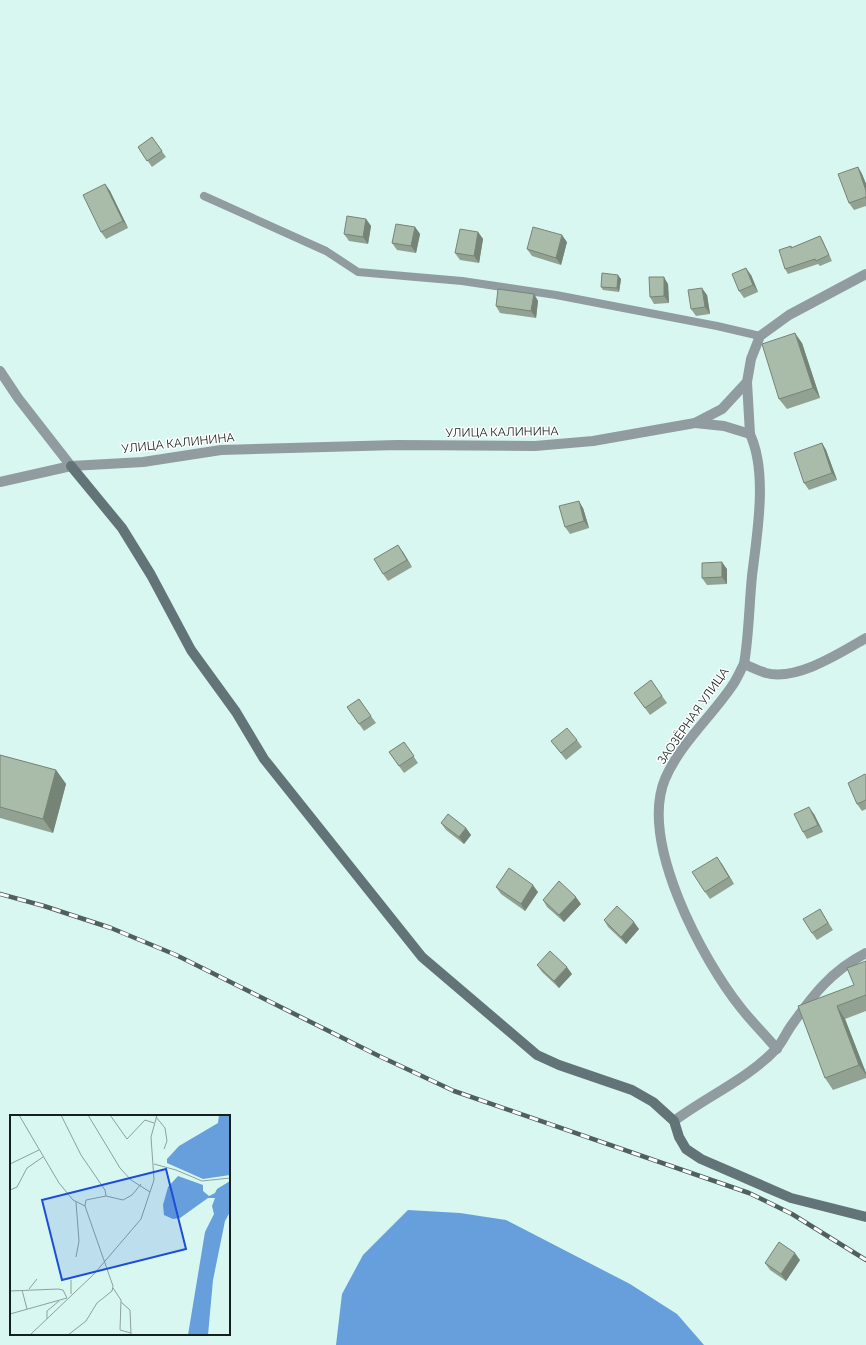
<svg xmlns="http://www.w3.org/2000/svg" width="866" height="1345" font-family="Raleway,sans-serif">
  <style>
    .water { fill: #669fdb }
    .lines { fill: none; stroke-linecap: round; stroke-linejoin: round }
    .lane { stroke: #909ca0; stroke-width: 8 }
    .street { stroke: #909ca0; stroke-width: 10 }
    .secondary { stroke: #637479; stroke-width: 10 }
    .rail-casing { stroke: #50605d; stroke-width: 4.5 }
    .rail { stroke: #fff; stroke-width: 3; stroke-dasharray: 9; stroke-linecap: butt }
    .wall { fill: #91a292 }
    .shaded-wall { fill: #768477 }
    .building { fill: #a9bcaa; stroke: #768477 }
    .labels { text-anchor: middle; stroke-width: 3; stroke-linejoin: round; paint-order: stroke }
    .street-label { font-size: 12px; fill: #15201e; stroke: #fff }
    .inset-road { fill: none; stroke: #8ba19d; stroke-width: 1 }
    .view { fill: #1d4ed8; fill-opacity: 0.15; stroke: #1d4ed8; stroke-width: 2 }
    .inset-edge { fill: none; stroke: #15201e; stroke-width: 2 }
  </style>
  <rect width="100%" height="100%" fill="#d9f7f1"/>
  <path class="water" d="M 408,1210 L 460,1213 L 506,1220 L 630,1284 L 677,1314 L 704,1345 L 336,1345 L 342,1294 L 363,1255 Z"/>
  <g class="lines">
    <path class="lane" d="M 204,196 L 326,251 L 358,272 L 462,281 L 556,295 L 717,326 L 760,336"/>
    <g class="street">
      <path d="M 0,371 L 18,398 L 71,466"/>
      <path d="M 747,382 L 750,434"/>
      <path d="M 695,423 L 724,426 L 750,434 C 768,473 757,534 752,576 C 749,606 749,635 744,664"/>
      <path d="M 0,482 L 71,466 L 143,462 L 221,450 L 397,445 L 535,446 L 593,441 L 695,423 L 722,409 L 747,382 L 751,359 L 760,336 L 789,315 L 866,274"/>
      <path d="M 777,1049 C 765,1035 752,1022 741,1008 C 702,959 639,842 665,779 C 680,744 711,717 732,686 C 737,679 740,671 744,664 C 751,667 759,671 766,673 C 797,681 840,653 866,638"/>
      <path d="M 674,1121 C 706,1097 749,1078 776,1049 C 782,1043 786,1033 791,1026 C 813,995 831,971 866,953"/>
    </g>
    <path class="secondary" d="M 71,466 L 122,528 L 151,575 L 191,650 L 236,712 L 264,759 L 422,957 L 537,1055 L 559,1065 L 632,1090 L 653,1102 L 674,1121 L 679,1137 L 686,1149 L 701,1159 L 791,1198 L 866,1217"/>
    <defs>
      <path id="rail" d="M 0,894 L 44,906 L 111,928 L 176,955 L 379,1056 L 454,1091 L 749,1193 L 792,1214 L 866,1260"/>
    </defs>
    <use href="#rail" class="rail-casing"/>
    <use href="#rail" class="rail"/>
  </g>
  <g class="wall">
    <path d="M 152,137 L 166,157 L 152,167 L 138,147 Z"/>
    <path d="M 858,167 L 862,174 L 866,184 L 866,206 L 854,210 L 849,203 Z"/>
    <path d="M 105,184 L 110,191 L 128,228 L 106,239 L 101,232 Z"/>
    <path d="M 366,219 L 371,226 L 368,244 L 349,241 L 344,234 Z"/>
    <path d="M 415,227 L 420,234 L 416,253 L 397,250 L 392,243 Z"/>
    <path d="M 478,232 L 483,239 L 479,263 L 460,260 L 455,253 Z"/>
    <path d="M 820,236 L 823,241 L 832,261 L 820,266 L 818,264 L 788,274 L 785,269 L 791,246 L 792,248 Z"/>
    <path d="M 567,242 L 561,265 L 532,256 L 527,249 Z"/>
    <path d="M 751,275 L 758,292 L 744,298 L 739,291 Z"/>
    <path d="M 621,279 L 619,292 L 603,290 L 601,287 Z"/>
    <path d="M 668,284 L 669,303 L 654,304 L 650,297 Z"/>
    <path d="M 534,294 L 538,301 L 536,318 L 500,313 L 496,306 Z"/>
    <path d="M 707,295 L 710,314 L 696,316 L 691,309 Z"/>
    <path d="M 802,343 L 820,398 L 787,409 L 779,399 Z"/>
    <path d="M 822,443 L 826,450 L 837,480 L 809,490 L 804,483 Z"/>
    <path d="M 583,508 L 589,528 L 570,534 L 565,527 Z"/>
    <path d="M 403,552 L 412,567 L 388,581 L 383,574 Z"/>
    <path d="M 727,569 L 727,584 L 707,585 L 702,578 Z"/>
    <path d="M 651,680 L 667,703 L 650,715 L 634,693 Z"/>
    <path d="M 359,699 L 376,723 L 364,731 L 347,707 Z"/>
    <path d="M 577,740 L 582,747 L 566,760 L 551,741 Z"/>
    <path d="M 404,742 L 418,763 L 404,773 L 389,752 Z"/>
    <path d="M 0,755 L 56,770 L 66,784 L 53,833 L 0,818 Z"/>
    <path d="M 866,775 L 866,809 L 862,811 L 857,804 Z"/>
    <path d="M 814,814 L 823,832 L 807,839 L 803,832 Z"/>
    <path d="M 441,823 L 466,828 L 471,835 L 464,844 L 446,830 Z"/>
    <path d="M 722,864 L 734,884 L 710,899 L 705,892 Z"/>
    <path d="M 496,887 L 538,892 L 525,911 L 501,894 Z"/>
    <path d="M 543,900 L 581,904 L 564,922 L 547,907 Z"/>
    <path d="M 820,909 L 833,930 L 817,940 L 812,933 Z"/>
    <path d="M 604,920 L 639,929 L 626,944 L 608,927 Z"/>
    <path d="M 866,961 L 866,1011 L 845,1019 L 866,1073 L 866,1078 L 833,1090 L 825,1078 L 798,1006 L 854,985 Z"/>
    <path d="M 537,965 L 572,974 L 559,988 L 542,972 Z"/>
    <path d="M 800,1260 L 786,1281 L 770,1270 L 765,1263 Z"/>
  </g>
  <g class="shaded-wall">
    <path d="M 858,167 L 862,174 L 866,184 L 866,191 Z"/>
    <path d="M 105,184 L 110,191 L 128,228 L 123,221 Z"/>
    <path d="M 366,219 L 371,226 L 368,244 L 363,237 Z"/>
    <path d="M 415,227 L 420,234 L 416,253 L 411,246 Z"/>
    <path d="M 478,232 L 483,239 L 479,263 L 474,256 Z"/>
    <path d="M 562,235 L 567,242 L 561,265 L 556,258 Z"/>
    <path d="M 746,268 L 751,275 L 758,292 L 753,285 Z"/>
    <path d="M 618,275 L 621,279 L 619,292 L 617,288 Z"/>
    <path d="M 664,277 L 668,284 L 669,303 L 664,296 Z"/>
    <path d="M 702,288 L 707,295 L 710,314 L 705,307 Z"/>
    <path d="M 534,294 L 538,301 L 536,318 L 531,311 Z"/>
    <path d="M 795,333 L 802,343 L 820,398 L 813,388 Z"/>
    <path d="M 822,443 L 826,450 L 837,480 L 832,473 Z"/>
    <path d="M 579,501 L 583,508 L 589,528 L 584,521 Z"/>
    <path d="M 398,545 L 403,552 L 412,567 L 407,560 Z"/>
    <path d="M 722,562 L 727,569 L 727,584 L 722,577 Z"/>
    <path d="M 56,770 L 66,784 L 53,833 L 43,819 Z"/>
    <path d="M 809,807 L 814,814 L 823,832 L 818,825 Z"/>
    <path d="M 466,828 L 471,835 L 464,844 L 459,837 Z"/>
    <path d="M 717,857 L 722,864 L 734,884 L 729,877 Z"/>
    <path d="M 533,885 L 538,892 L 525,911 L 521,904 Z"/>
    <path d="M 576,897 L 581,904 L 564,922 L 559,915 Z"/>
    <path d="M 634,922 L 639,929 L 626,944 L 621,937 Z"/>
    <path d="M 567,967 L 572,974 L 559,988 L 554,981 Z"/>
    <path d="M 837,1006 L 845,1019 L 866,1073 L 866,1075 L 859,1065 Z"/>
    <path d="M 795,1253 L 800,1260 L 786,1281 L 781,1274 Z"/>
  </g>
  <g class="building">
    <path d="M 152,137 L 162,151 L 147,161 L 138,147 Z"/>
    <path d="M 858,167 L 866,191 L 866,197 L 849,203 L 838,174 Z"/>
    <path d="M 105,184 L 123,221 L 101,232 L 83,195 Z"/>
    <path d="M 347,216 L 366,219 L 363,237 L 344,234 Z"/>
    <path d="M 396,224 L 415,227 L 411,246 L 392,243 Z"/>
    <path d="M 533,227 L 562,235 L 556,258 L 527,249 Z"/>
    <path d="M 460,229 L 478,232 L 474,256 L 455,253 Z"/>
    <path d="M 820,236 L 829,255 L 816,261 L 815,259 L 785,269 L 779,250 L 791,246 L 791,248 Z"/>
    <path d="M 746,268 L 753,285 L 739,291 L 732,274 Z"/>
    <path d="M 602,273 L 618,275 L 617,288 L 601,287 Z"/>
    <path d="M 649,277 L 664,277 L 664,296 L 650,297 Z"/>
    <path d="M 702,288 L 705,307 L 691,309 L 688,290 Z"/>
    <path d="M 498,289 L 534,294 L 531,311 L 496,306 Z"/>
    <path d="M 795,333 L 813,388 L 779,399 L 762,344 Z"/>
    <path d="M 822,443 L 832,473 L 804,483 L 794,453 Z"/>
    <path d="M 579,501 L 584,521 L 565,527 L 559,506 Z"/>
    <path d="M 398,545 L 407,560 L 383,574 L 374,559 Z"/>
    <path d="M 722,562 L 722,577 L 702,578 L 702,563 Z"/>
    <path d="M 651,680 L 662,696 L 645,708 L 634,693 Z"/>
    <path d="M 359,699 L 371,716 L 359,724 L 347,707 Z"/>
    <path d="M 567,728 L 577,740 L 561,753 L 551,741 Z"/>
    <path d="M 404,742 L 414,756 L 399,766 L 389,752 Z"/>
    <path d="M 0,755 L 56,770 L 43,819 L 0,807 Z"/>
    <path d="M 865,774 L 866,776 L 866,800 L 857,804 L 848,783 Z"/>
    <path d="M 809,807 L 818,825 L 803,832 L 794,814 Z"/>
    <path d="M 448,814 L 466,828 L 459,837 L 441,823 Z"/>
    <path d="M 717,857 L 729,877 L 705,892 L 692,872 Z"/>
    <path d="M 509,868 L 533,885 L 521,904 L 496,887 Z"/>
    <path d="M 559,881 L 576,897 L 559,915 L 543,900 Z"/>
    <path d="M 617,906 L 634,922 L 621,937 L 604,920 Z"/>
    <path d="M 820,909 L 828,923 L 812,933 L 803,919 Z"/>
    <path d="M 550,951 L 567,967 L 554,981 L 537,965 Z"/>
    <path d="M 866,961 L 866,995 L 837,1006 L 859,1065 L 825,1078 L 798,1006 L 854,985 L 847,968 Z"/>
    <path d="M 779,1242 L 795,1253 L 781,1274 L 765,1263 Z"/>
  </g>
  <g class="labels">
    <g class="street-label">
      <text transform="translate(502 432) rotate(-1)" y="4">УЛИЦА КАЛИНИНА</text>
      <text transform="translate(178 443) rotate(-6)" y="4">УЛИЦА КАЛИНИНА</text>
      <text transform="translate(693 716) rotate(-55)" y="4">ЗАОЗЁРНАЯ УЛИЦА</text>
    </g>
  </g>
  <g transform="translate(10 1115)">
    <rect width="220" height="220" fill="#d9f7f1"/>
    <path d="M 209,0 L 220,0 L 220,60 L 193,64 L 157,48 L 157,44 L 169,31 L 208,8 ZM 168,61 L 193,70 L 193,76 L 199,81 L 205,78 L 207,74 L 220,66 L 220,97 L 215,106 L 203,165 L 198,220 L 178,220 L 195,117 L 204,99 L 202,91 L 205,83 L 198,83 L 170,103 L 163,104 L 154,100 L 153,90 L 158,72 Z" fill="#669fdb"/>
    <path class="inset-road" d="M 9,0 L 49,68 L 63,85 L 75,91 L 103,171 L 102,176 L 87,188 L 76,206 L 58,220M 51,0 L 71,40 L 95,75 L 96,81 L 113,85 L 122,80 L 131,69M 78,0 L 110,53 L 121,65 L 140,77M 100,0 L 117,24 L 135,5 L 144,8M 146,2 L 155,13 L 157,26 L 154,34M 0,49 L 29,35M 144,49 L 166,55 L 192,66 L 220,63M 0,75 L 7,72 L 17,53 L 33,42M 75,91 L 76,85 L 96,81M 66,142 L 69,126 L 66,87M 103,173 L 111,185 L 110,215 L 121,218M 19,174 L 27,164M 12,175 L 17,194M 0,176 L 48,174 L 53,175 L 57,183 L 0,199M 61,179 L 61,165M 111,187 L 120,195 L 121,219M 37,204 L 37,196 L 49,186M 20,220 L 84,159 L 131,104 L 144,65 L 141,22 L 147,0"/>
    <path class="view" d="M 156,54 L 176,134 L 52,165 L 32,85 Z"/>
    <rect width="220" height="220" class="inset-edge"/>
  </g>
</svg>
